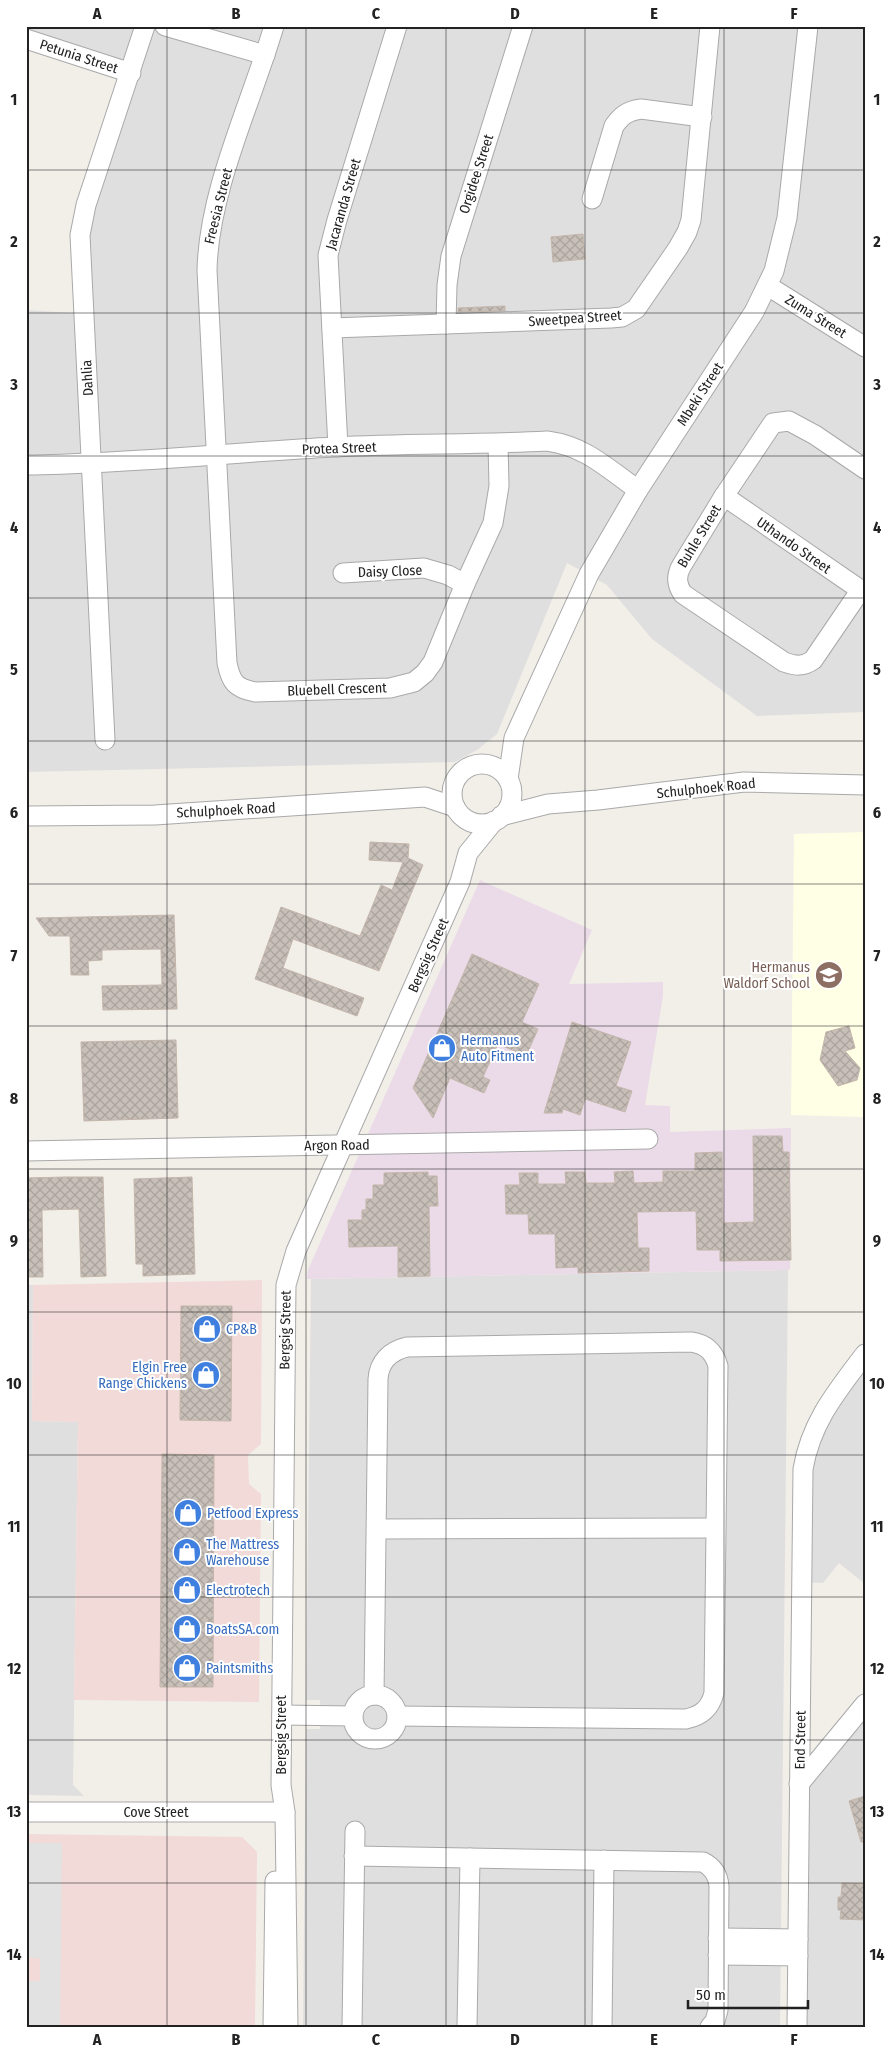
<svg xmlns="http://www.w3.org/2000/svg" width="891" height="2053" font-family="'Fira Sans Condensed',sans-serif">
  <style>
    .residential { fill: #e0dfdf }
    .commercial { fill: #f2dad9 }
    .industrial { fill: #ebdbe8 }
    .education { fill: #ffffe5 }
    .parking { fill: #e2e2e2 }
    .building { fill: url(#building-cross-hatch); stroke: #c4b6ab }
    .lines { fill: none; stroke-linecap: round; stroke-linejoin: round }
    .minor-casing { stroke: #a9a9a9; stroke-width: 21 }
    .minor { stroke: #fff; stroke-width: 19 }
    .grid { fill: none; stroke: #222; stroke-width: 1; stroke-opacity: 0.55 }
    .labels { text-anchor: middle; stroke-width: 4; stroke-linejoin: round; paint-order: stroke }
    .street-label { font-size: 14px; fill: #222; stroke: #fff }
    .education-label { font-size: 14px; fill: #785e54; stroke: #fff; text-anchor: end }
    .shop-label { font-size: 14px; fill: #366cbe; stroke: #fff; text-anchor: start }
    .neatline { fill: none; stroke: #222; stroke-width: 2 }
    .grid-label { font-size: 16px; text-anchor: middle; font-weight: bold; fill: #222 }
  </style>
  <defs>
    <pattern id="building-cross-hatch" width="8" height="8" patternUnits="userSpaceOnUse" patternTransform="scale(1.25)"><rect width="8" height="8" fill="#c7bfb8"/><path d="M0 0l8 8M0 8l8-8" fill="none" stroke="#aba49e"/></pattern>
  </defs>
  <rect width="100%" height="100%" fill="#f2efe9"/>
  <g class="residential">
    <path d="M 26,26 L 865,26 L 865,712 L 757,716 L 652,639 L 607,585 L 567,563 L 497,734 L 477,750 L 455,762 L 26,772 L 26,297 L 27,310 L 85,314 L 80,245 L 132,75 L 26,40 Z"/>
    <path d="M 788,1270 L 780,2027 L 303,2027 L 306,1729 L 320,1729 L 321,1716 L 320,1700 L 306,1700 L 311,1279 Z"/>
    <path d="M 26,1285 L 33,1285 L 32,1421 L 78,1422 L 73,1785 L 84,1796 L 30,1795 L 26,1791 Z"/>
    <path d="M 865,1355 L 865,1584 L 839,1563 L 823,1583 L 802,1582 L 806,1454 Z"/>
    <path d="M 865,1706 L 865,2027 L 798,2027 L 800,1784 Z"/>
  </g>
  <g class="commercial">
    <path d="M 262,1280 L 261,1444 L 248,1455 L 249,1484 L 261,1494 L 259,1702 L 74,1700 L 78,1422 L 32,1421 L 33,1285 Z"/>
    <path d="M 26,1834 L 242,1837 L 257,1852 L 255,2027 L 26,2027 Z"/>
  </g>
  <path class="industrial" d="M 480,880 L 592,930 L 569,984 L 663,982 L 663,996 L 645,1105 L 670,1106 L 670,1132 L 791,1128 L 790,1270 L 307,1279 L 308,1270 Z"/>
  <path class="education" d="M 865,832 L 865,1117 L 791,1115 L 794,834 Z"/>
  <path class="parking" d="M 26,1843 L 62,1843 L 60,2027 L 26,2027 L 26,1981 L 40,1981 L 40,1958 L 26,1958 Z"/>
  <g class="building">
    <path d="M 583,234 L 585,259 L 553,262 L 551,237 Z"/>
    <path d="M 505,306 L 505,311 L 458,312 L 458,308 Z"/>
    <path d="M 370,842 L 409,844 L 408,858 L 423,865 L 379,971 L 293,939 L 283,968 L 364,998 L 357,1016 L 255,979 L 281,907 L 360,936 L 381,885 L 392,890 L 403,862 L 369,860 Z"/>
    <path d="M 174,915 L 177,1009 L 103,1010 L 102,986 L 162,985 L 161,949 L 102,950 L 102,960 L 88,961 L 89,975 L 71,975 L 70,936 L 49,936 L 36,918 Z"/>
    <path d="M 472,954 L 539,984 L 522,1022 L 538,1029 L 526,1056 L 498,1044 L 483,1077 L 490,1080 L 484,1093 L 450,1078 L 433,1118 L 413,1088 Z"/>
    <path d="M 572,1022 L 631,1042 L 616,1086 L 632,1091 L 625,1112 L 585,1099 L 580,1115 L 563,1109 L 562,1113 L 544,1113 Z"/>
    <path d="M 849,1026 L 855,1048 L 845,1051 L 860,1068 L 857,1080 L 838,1086 L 820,1060 L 826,1032 Z"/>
    <path d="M 176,1040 L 178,1118 L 84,1121 L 81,1042 Z"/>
    <path d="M 753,1136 L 782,1136 L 783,1152 L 789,1152 L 791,1260 L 720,1261 L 720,1250 L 697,1250 L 696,1211 L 637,1212 L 638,1248 L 649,1248 L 649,1271 L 578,1273 L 578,1267 L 556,1268 L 555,1234 L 529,1234 L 528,1214 L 506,1214 L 505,1185 L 520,1185 L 519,1173 L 538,1173 L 538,1184 L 566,1184 L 565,1172 L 585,1172 L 586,1183 L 615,1183 L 614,1172 L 633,1171 L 634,1183 L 663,1182 L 663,1171 L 695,1171 L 695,1153 L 722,1152 L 723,1223 L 754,1222 Z"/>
    <path d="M 428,1172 L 428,1176 L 437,1176 L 438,1206 L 429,1206 L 430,1276 L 398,1277 L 398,1246 L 349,1247 L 348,1220 L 362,1220 L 362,1210 L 366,1210 L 366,1199 L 373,1199 L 373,1185 L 384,1185 L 384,1173 Z"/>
    <path d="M 66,1177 L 103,1177 L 106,1276 L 81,1277 L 79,1209 L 42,1210 L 43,1277 L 26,1277 L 26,1178 Z"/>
    <path d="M 192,1177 L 195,1274 L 143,1276 L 143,1264 L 136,1264 L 134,1179 Z"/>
    <path d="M 181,1306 L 232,1306 L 231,1421 L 180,1420 Z"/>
    <path d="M 162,1454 L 214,1455 L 213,1687 L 160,1687 Z"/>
    <path d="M 865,1796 L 865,1842 L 861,1842 L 849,1801 Z"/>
    <path d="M 842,1883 L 865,1884 L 865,1920 L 840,1919 L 841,1910 L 838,1910 L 838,1897 L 841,1897 Z"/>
  </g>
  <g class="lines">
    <defs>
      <g id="minor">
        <path d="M 165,26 L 265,55"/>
        <path d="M 274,26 C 251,104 209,189 207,270 L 227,663 C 231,682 235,688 255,692 L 390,688 L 414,682 L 425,673 L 433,662 L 465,584 L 493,523 L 499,486 L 498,444"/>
        <path d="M 26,39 L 131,73"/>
        <path d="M 592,199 L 614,126 C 621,116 627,111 641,109 L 702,117"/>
        <path d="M 768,286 L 865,347"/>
        <path d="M 446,324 L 447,285 L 451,256 L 523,26"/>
        <path d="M 332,328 L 611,318 L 622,317 L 636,309 L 678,248 L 687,232 L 691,220 L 710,26"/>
        <path d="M 338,447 L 328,255 L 337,220 L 397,26"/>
        <path d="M 26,465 C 129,464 232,452 335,447 C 406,443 476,445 547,441 C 585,446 607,468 638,490"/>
        <path d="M 724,496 L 865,593"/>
        <path d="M 343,573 L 424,568 L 448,575 L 465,584"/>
        <path d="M 860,591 L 813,660 C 803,667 795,666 784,662 L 683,594 C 676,584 676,575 682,565 L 724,496 L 773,423 L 789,421 L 815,435 L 865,469"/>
        <path d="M 105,740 L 80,235 L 86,205 L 145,26"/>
        <circle cx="482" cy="794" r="30"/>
        <path d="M 508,779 L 514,738 L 589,574 L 638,490 L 754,312 L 774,271 L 787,218 L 808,26"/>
        <path d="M 26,816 L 155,815 L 425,797 L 455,807"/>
        <path d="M 501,816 L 548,804 L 598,800 L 744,782 L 865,785"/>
        <path d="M 26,1151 L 648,1139"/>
        <path d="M 377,1529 L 715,1528"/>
        <circle cx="375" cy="1717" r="22"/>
        <path d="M 374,1695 L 378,1379 C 379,1362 390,1351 407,1347 L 691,1342 C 706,1344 714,1352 718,1366 L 714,1693 C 710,1709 701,1716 686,1719 L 397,1716"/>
        <path d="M 282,1715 L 353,1716"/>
        <path d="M 799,1784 L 865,1704"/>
        <path d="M 26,1812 L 285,1812"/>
        <path d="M 354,1856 L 703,1862 C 713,1867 718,1875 719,1886 L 718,2010 L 715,2021 L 710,2027"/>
        <path d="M 718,1938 L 798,1939"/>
        <path d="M 718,1955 L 798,1956"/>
        <path d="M 273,2027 L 275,1881"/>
        <path d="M 288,2027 L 285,1812 L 281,1785 L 286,1285 L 296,1251 L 460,882 L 468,853 L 494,821"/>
        <path d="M 352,2027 L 355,1831"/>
        <path d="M 467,2027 L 470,1858"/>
        <path d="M 602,2027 L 604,1860"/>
        <path d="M 797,2027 L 803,1469 C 811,1422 837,1391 865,1354"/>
      </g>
    </defs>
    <use href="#minor" class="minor-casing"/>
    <use href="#minor" class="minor"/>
  </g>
  <path class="grid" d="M 167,26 L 167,2027M 306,26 L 306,2027M 446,26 L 446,2027M 585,26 L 585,2027M 724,26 L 724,2027M 26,170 L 865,170M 26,313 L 865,313M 26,456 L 865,456M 26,598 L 865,598M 26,741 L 865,741M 26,884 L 865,884M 26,1026 L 865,1026M 26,1169 L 865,1169M 26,1312 L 865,1312M 26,1455 L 865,1455M 26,1597 L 865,1597M 26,1740 L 865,1740M 26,1883 L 865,1883"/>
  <defs>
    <symbol id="school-disc" viewBox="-11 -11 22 22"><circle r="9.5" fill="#8d6e63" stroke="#fff"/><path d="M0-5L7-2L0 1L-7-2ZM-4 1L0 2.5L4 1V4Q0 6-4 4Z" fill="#fff"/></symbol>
    <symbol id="shop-disc" viewBox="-11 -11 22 22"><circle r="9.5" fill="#3f7fe0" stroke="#fff"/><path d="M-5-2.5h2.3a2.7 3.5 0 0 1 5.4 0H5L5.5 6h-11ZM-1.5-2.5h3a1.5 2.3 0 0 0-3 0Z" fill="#fff"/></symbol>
  </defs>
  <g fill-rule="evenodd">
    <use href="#school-disc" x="813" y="959" width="32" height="32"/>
    <use href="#shop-disc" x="426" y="1032" width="32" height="32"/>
    <use href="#shop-disc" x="191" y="1313" width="32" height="32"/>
    <use href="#shop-disc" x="190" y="1359" width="32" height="32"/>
    <use href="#shop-disc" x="172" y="1497" width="32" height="32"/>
    <use href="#shop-disc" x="171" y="1536" width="32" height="32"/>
    <use href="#shop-disc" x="171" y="1574" width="32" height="32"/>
    <use href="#shop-disc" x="171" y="1613" width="32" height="32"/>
    <use href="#shop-disc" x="171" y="1652" width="32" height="32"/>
  </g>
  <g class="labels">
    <g class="street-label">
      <text transform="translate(79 56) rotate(18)" y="5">Petunia Street</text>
      <text transform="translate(476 174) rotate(-72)" y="5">Orgidee Street</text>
      <text transform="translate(343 204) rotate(-74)" y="5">Jacaranda Street</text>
      <text transform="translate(218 206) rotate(-76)" y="5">Freesia Street</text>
      <text transform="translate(816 316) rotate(32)" y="5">Zuma Street</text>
      <text transform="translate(575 318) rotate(-4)" y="5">Sweetpea Street</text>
      <text transform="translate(87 378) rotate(-93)" y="5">Dahlia</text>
      <text transform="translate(700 394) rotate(-57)" y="5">Mbeki Street</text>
      <text transform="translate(339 448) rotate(-2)" y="5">Protea Street</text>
      <text transform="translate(699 536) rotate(-59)" y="5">Buhle Street</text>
      <text transform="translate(794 545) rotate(35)" y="5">Uthando Street</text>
      <text transform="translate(390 571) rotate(-2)" y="5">Daisy Close</text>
      <text transform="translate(337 689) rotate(-2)" y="5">Bluebell Crescent</text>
      <text transform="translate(706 788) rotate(-6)" y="5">Schulphoek Road</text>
      <text transform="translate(226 810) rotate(-3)" y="5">Schulphoek Road</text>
      <text transform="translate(428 955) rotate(-66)" y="5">Bergsig Street</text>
      <text transform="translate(337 1145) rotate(-1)" y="5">Argon Road</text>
      <text transform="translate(285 1330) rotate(-89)" y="5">Bergsig Street</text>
      <text transform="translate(281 1735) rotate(-90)" y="5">Bergsig Street</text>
      <text transform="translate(800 1740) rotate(-89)" y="5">End Street</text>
      <text x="156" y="1817">Cove Street</text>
    </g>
    <g class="education-label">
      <text x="810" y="972">Hermanus<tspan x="810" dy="16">Waldorf School</tspan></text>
    </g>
    <g class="shop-label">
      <text x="461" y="1045">Hermanus<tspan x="461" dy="16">Auto Fitment</tspan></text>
      <text x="226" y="1334">CP&amp;B</text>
      <text x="187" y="1372" text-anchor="end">Elgin Free<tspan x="187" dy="16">Range Chickens</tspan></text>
      <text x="207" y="1518">Petfood Express</text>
      <text x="206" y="1549">The Mattress<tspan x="206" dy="16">Warehouse</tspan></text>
      <text x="206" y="1595">Electrotech</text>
      <text x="206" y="1634">BoatsSA.com</text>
      <text x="206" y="1673">Paintsmiths</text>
    </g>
  </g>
  <rect width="891" height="2053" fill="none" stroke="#ffffff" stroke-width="55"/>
  <path d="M688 2000v8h120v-8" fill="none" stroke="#222222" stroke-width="2.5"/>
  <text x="696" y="2000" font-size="15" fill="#222222" stroke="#ffffff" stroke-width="4" paint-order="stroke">50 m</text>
  <rect x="28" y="28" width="836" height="1998" class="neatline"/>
  <g class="grid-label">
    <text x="97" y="19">A</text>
    <text x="236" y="19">B</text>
    <text x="376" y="19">C</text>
    <text x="515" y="19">D</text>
    <text x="654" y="19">E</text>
    <text x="794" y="19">F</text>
    <text x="14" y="105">1</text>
    <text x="877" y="105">1</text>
    <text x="14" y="247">2</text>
    <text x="877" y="247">2</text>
    <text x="14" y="390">3</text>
    <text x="877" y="390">3</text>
    <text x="14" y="533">4</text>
    <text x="877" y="533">4</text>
    <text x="14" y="675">5</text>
    <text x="877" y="675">5</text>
    <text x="14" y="818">6</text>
    <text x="877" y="818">6</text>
    <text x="14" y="961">7</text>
    <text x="877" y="961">7</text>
    <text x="14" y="1104">8</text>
    <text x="877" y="1104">8</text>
    <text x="14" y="1246">9</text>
    <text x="877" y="1246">9</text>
    <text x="14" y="1389">10</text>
    <text x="877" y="1389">10</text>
    <text x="14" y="1532">11</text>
    <text x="877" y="1532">11</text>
    <text x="14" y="1674">12</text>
    <text x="877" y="1674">12</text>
    <text x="14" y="1817">13</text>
    <text x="877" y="1817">13</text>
    <text x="14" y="1960">14</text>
    <text x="877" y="1960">14</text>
    <text x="97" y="2045">A</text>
    <text x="236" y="2045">B</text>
    <text x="376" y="2045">C</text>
    <text x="515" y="2045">D</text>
    <text x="654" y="2045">E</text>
    <text x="794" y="2045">F</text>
  </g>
</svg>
